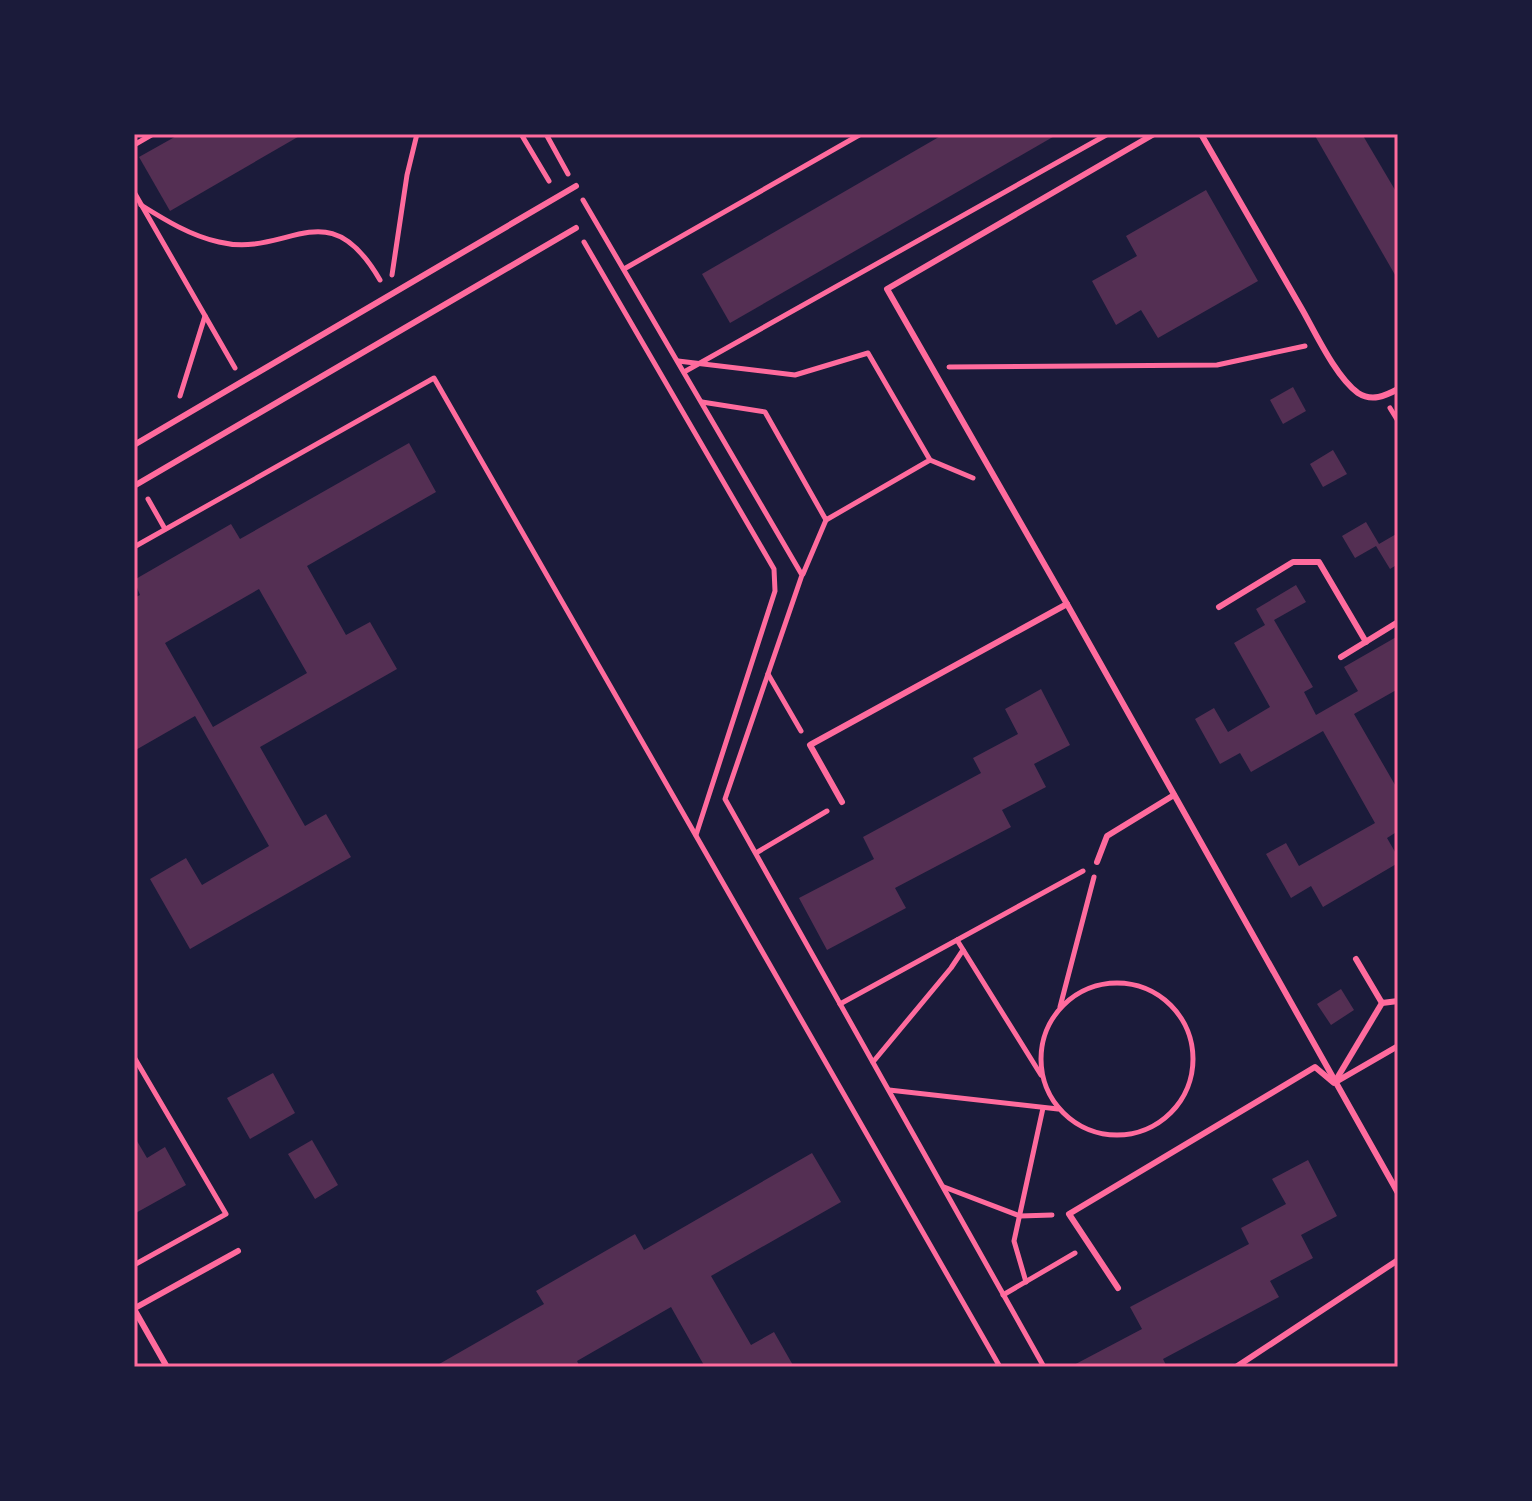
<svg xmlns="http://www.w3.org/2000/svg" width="1532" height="1501" font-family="Helvetica,sans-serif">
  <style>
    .building { fill: #542f53; fill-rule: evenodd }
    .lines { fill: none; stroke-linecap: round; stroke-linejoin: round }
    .path { stroke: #ff6b9d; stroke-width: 5 }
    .service { stroke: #ff6b9d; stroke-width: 6 }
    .neatline { fill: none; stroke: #ff6b9d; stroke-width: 3 }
  </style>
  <rect width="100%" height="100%" fill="#1b1b3a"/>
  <g class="building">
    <path d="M 180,134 L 303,134 L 170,211 L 139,157 Z"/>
    <path d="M 944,134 L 1058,134 L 730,323 L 702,274 Z"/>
    <path d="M 1314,134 L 1362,134 L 1398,195 L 1398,280 Z"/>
    <path d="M 1206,190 L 1258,281 L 1158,338 L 1141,310 L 1116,325 L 1092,281 L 1137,256 L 1126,236 Z"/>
    <path d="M 1293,387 L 1306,411 L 1283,424 L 1270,400 Z"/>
    <path d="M 409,443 L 436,492 L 307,566 L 346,635 L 370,622 L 397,669 L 260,747 L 305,826 L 326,814 L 351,857 L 190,949 L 150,879 L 186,858 L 202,885 L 269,846 L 195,716 L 134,751 L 134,598 L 140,595 L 134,580 L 231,524 L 240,539 ZM 259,589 L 307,673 L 213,727 L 165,643 Z"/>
    <path d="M 1333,450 L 1347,474 L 1323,487 L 1310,464 Z"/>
    <path d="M 1366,522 L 1379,544 L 1398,533 L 1398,564 L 1390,569 L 1376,546 L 1355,558 L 1342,536 Z"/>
    <path d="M 1296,585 L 1306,602 L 1274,620 L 1313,687 L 1304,692 L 1316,715 L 1358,691 L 1344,667 L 1398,636 L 1398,689 L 1354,714 L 1398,790 L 1398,831 L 1387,838 L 1398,857 L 1398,863 L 1323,907 L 1311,886 L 1291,898 L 1266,854 L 1286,843 L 1299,866 L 1375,823 L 1323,731 L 1251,772 L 1240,753 L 1220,764 L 1195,719 L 1214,708 L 1228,732 L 1270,707 L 1234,643 L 1265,625 L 1256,609 Z"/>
    <path d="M 1041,689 L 1070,745 L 1034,764 L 1046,787 L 1002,810 L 1011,827 L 895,888 L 906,908 L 827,950 L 799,898 L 874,859 L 863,837 L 981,773 L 973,758 L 1018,734 L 1005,709 Z"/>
    <path d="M 1341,989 L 1354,1010 L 1331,1025 L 1317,1004 Z"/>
    <path d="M 273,1073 L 295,1113 L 250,1139 L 227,1098 Z"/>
    <path d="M 134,1136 L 147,1158 L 165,1147 L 186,1185 L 134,1214 Z"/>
    <path d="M 312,1140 L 338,1185 L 315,1199 L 288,1154 Z"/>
    <path d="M 812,1153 L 841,1202 L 711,1276 L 751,1345 L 774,1332 L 794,1367 L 705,1367 L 671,1307 L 577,1361 L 580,1367 L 434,1367 L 544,1304 L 536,1291 L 635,1234 L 644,1250 Z"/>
    <path d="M 1308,1160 L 1337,1216 L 1301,1235 L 1313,1258 L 1270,1281 L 1279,1297 L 1163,1359 L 1167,1367 L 1070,1367 L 1142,1329 L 1130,1307 L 1249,1244 L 1241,1228 L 1286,1204 L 1272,1179 Z"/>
  </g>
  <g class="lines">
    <g class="path">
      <path d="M 521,134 L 549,181"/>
      <path d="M 546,134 L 568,174"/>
      <path d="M 134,145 L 153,134"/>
      <path d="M 134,192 L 235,368"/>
      <path d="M 583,200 L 802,575 L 725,799 L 1044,1367"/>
      <path d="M 141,205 C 165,220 191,236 219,242 C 288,259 327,188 380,280"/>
      <path d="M 584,242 L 774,569 L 775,591 L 696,835"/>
      <path d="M 624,269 L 861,134"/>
      <path d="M 392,275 L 407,175 L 417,134"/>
      <path d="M 678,361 L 795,375 L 868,353 L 930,460 L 826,520 L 765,412 L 702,402"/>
      <path d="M 949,367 L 1217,365 L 1305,346"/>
      <path d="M 684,372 L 1108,134"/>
      <path d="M 180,396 L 205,316"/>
      <path d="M 1390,408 L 1398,421"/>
      <path d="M 930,460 L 973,478"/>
      <path d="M 148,499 L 165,529"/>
      <path d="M 134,547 L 434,378 L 1000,1367"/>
      <path d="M 803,574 L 826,520"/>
      <path d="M 768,674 L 801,731"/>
      <path d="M 756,853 L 827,811"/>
      <path d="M 957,940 L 1041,1075"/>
      <circle cx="1117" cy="1059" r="76"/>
      <path d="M 840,1004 L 1083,871"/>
      <path d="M 1060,1007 L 1094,877"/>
      <path d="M 134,1057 L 226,1214 L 134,1265"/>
      <path d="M 873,1062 L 951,968 L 963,950"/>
      <path d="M 889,1090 L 1058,1109"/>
      <path d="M 944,1187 L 1020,1216 L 1052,1215"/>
      <path d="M 1026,1282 L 1014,1241 L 1043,1108"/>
      <path d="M 1003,1295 L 1075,1253"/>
    </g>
    <g class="service">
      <path d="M 1154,134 L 887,289 L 1067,604 L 1398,1193"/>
      <path d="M 1201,134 C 1235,193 1269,252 1303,311 C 1316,334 1336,377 1358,393 C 1372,402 1385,396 1398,389"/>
      <path d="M 134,445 L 576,186"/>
      <path d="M 134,486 L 576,228"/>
      <path d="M 1219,607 L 1293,562 L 1319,562 L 1366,642"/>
      <path d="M 1341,657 L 1398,622"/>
      <path d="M 842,802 L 810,745 L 1067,604"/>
      <path d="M 1097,862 L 1107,836 L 1174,795"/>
      <path d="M 1356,959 L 1382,1003 L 1398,1001"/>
      <path d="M 1336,1080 L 1382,1003"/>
      <path d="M 1118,1288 L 1069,1214 L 1315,1067 L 1334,1083 L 1398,1046"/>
      <path d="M 135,1308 L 238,1251"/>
      <path d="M 134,1309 L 167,1367"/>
      <path d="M 1236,1367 L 1398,1260"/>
    </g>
  </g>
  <rect width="1532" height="1501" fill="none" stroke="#1b1b3a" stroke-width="272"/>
  <rect x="136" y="136" width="1260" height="1229" class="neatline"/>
</svg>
